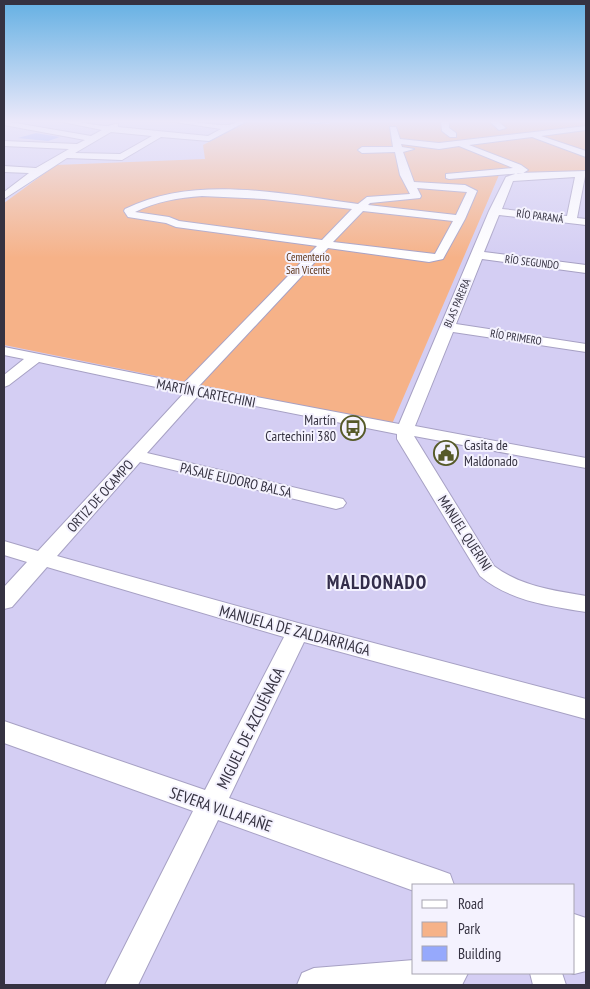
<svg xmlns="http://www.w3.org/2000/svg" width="590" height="989" font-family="'PT Sans Narrow',sans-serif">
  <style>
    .green { fill: #f6b288 }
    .building { fill: #96a9fc }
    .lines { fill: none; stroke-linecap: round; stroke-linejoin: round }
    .minor-casing { stroke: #a7a1c4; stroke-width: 2 }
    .minor { fill: #fff; fill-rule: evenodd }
    .labels { text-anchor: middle; stroke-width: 4; stroke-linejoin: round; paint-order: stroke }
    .far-street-label { font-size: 11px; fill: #353241; stroke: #f4f2fe }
    .far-park-label { font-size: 11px; fill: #5a3114; stroke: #f4f2fe }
    .street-label { font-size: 14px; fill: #353241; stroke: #f4f2fe }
    .poi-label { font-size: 14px; fill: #353241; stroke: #f4f2fe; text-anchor: end }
    .near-street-label { font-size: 16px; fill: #353241; stroke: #f4f2fe }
    .district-label { font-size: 19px; font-weight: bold; letter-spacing: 1px; fill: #332d4a; stroke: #f4f2fe }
  </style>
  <rect width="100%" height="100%" fill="#d4cef3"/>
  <path class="green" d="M 251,120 L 283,120 L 329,124 L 334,120 L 586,120 L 586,171 L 499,175 L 392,424 L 4,345 L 4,203 L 56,165 L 205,159 L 203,145 Z"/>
  <path class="building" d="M 36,133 L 60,137 L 48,141 L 18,138 Z"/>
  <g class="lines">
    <defs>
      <g id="minor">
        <path d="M 53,120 C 71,118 88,125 106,126 C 110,126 113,124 118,124 L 118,127 L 208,136 L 221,129 L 162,120 C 184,118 205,125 226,125 C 234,125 240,119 249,120 L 209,141 L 161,137 L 122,160 L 67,158 L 4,199 L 4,192 L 29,173 L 4,172 L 4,166 L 36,168 L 69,149 L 4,146 L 4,141 L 77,144 L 85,140 L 4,125 L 4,121 L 91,136 L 102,130 ZM 111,132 L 152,136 L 120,154 L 75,153 Z"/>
        <path d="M 300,120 L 331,120 C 324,124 307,124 300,120 Z"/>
        <path d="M 441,120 L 449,120 L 449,128 L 456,133 L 456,137 L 450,137 L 442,131 Z"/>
        <path d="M 488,120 L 496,120 L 506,128 L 499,130 Z"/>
        <path d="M 586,126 L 586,130 L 541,136 L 586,151 L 586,157 L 532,137 L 469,145 L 521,165 L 528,170 L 523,173 L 449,179 L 446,178 L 446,174 L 513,168 L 459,146 L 439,149 L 401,144 L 402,147 L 414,149 L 403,152 L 414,182 L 465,185 L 477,191 L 465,219 L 443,259 L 429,262 L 328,248 L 199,386 L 399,424 L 489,211 L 506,177 L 518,173 L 586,171 L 577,218 L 586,219 L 586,225 L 499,215 L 484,252 L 586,265 L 586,273 L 482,259 L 456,324 L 586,344 L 586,352 L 453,332 L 415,426 L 586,458 L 586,468 L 414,436 L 494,566 C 522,587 553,590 586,596 L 586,612 C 549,606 510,601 480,576 L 397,439 L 397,434 L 199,395 L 147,453 L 343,499 L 346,503 L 343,507 L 336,509 L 140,462 L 57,556 L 298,623 L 586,699 L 586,719 L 304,642 L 229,798 L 439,870 L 450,874 L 454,885 L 414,885 L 414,891 L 218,820 L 138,985 L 105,985 L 193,811 L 4,743 L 4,721 L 205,790 L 284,637 L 47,567 L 12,607 L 4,609 L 4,587 L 27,562 L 4,555 L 4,541 L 38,551 L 184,393 L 39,362 L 9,385 L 4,387 L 4,375 L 24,359 L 4,355 L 4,347 L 184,383 L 317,246 L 176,227 L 166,223 L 128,217 L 124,211 L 125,209 C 195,174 283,194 358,204 L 367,197 L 410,194 L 400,175 L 395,152 L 362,153 L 358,150 L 362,147 L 393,147 L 390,127 L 396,127 L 400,139 L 439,143 ZM 575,177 L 567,216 L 502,209 L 513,181 ZM 417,188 L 467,192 L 456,215 L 368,205 L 370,203 L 420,198 L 421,196 ZM 202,196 L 264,199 L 352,209 L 322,240 L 179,221 L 169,217 L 135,212 C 157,201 178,198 202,196 ZM 363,211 L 453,221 L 435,254 L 333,242 Z"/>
        <path d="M 574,914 L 586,918 L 586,971 L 574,974 L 571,973 L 574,973 Z"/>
        <path d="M 414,960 L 414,973 L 468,973 L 462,985 L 297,985 L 302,973 L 314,968 Z"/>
        <path d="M 530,973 L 562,973 L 566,985 L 533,985 Z"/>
      </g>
    </defs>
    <use href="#minor" class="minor-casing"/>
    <use href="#minor" class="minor"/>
  </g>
  <linearGradient id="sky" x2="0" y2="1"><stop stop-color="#64b0e3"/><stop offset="0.47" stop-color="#ece9fa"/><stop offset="1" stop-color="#ece9fa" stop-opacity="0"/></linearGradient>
  <rect width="590" height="258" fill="url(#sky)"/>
  <defs>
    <symbol id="bus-ring" viewBox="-11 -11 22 22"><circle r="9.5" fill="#f4f2fe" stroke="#565a28" stroke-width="1.5"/><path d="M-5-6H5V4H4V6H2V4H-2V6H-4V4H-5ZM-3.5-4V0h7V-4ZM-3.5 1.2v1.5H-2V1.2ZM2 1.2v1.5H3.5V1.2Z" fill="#565a28"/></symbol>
    <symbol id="civic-ring" viewBox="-11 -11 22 22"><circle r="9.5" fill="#f4f2fe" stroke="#565a28" stroke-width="1.5"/><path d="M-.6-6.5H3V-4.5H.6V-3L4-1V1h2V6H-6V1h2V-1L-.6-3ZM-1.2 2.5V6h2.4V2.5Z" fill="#565a28"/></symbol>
  </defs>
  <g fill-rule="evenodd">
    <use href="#bus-ring" x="339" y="414" width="28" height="28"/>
    <use href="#civic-ring" x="432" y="439" width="28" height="28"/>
  </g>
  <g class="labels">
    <g class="far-street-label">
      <text transform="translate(540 216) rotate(7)" y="4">RÍO PARANÁ</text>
      <text transform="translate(532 262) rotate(7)" y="4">RÍO SEGUNDO</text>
      <text transform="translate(457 303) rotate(-67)" y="4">BLAS PARERA</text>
      <text transform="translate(516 337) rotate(9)" y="4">RÍO PRIMERO</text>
    </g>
    <g class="far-park-label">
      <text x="308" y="261">Cementerio<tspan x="308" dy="13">San Vicente</tspan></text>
    </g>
    <g class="street-label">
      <text transform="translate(206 393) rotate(11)" y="5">MARTÍN CARTECHINI</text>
      <text transform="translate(236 480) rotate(13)" y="5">PASAJE EUDORO BALSA</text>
      <text transform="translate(100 496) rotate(-48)" y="5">ORTIZ DE OCAMPO</text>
      <text transform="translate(465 533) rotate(57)" y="5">MANUEL QUERINI</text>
    </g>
    <g class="poi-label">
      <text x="336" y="425">Martín<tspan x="336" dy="16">Cartechini 380</tspan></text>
      <text x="464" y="450" text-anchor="start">Casita de<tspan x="464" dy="16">Maldonado</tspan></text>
    </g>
    <g class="near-street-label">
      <text transform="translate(295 630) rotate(15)" y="6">MANUELA DE ZALDARRIAGA</text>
      <text transform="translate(250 728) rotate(-64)" y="6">MIGUEL DE AZCUÉNAGA</text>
      <text transform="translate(221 809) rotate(19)" y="6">SEVERA VILLAFAÑE</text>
    </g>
    <g class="district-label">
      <text x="377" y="589">MALDONADO</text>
    </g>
  </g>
  <rect width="590" height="989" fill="none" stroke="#353241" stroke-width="10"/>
  <rect x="412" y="884" width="162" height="90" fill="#f4f2fe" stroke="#a8a5b2"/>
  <rect x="422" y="900" width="25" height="8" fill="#ffffff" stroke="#a8a5b2"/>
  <text x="458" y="909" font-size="15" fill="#353241">Road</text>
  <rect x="422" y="922" width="25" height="15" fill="#f6b288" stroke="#a8a5b2"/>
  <text x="458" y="934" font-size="15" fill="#353241">Park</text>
  <rect x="422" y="946" width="25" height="15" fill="#96a9fc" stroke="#a8a5b2"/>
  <text x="458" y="959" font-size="15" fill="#353241">Building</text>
</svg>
